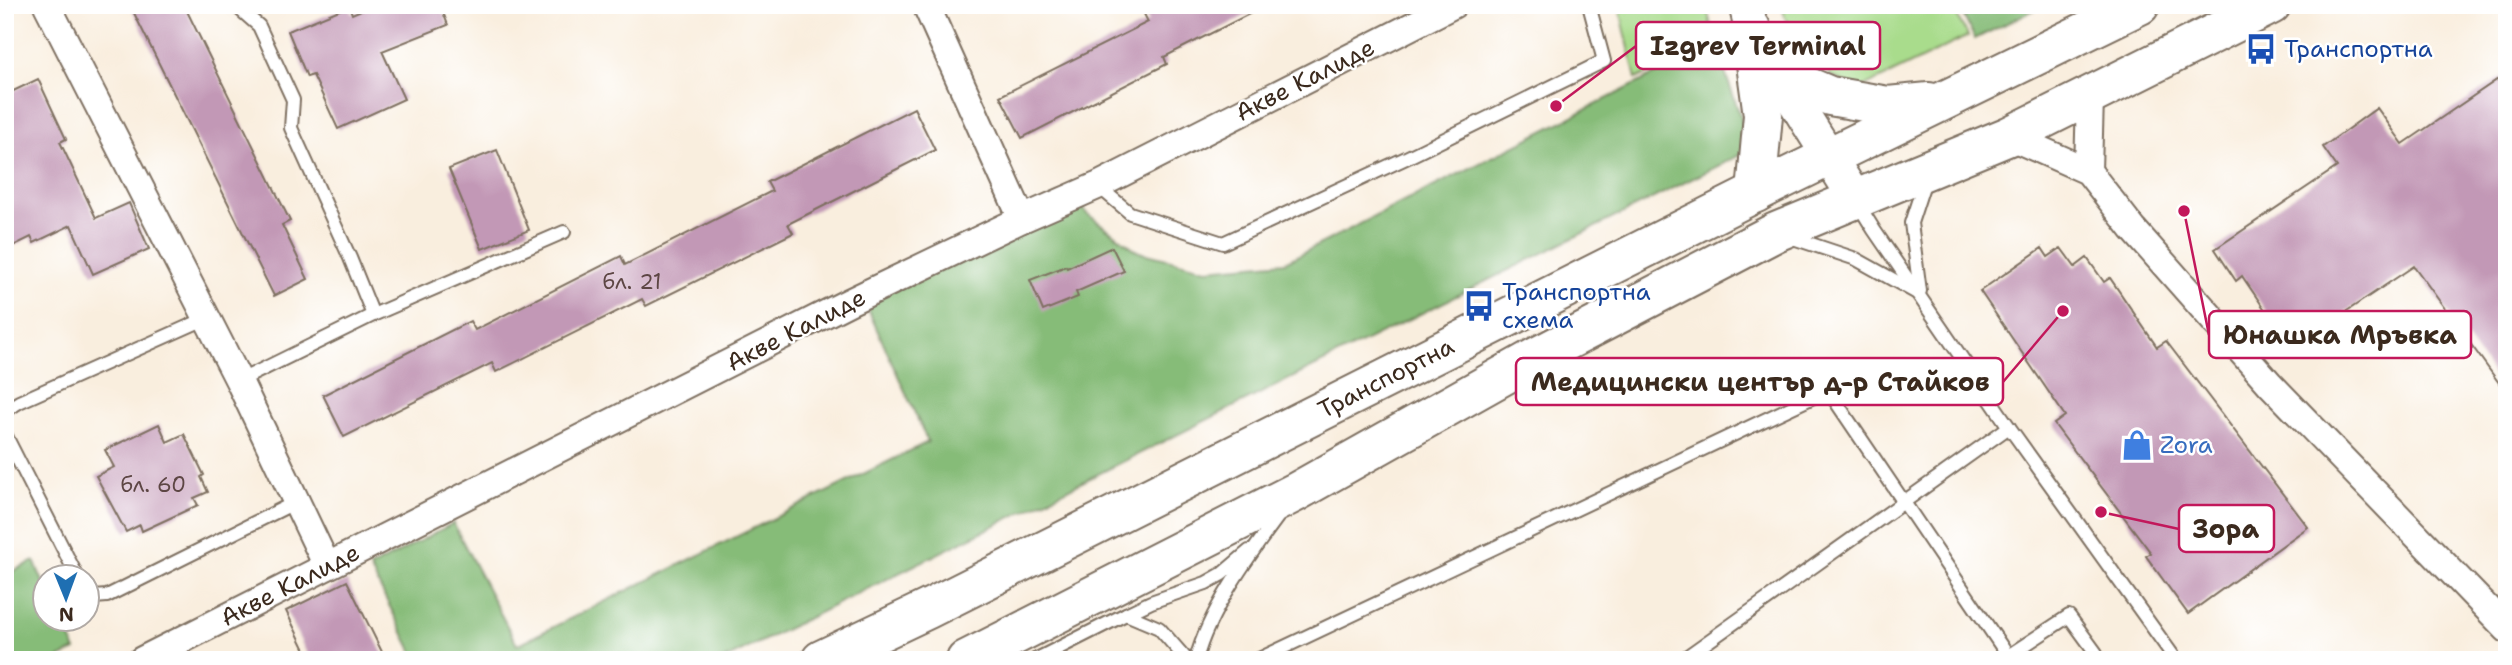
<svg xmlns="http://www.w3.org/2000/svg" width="2512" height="665" font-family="'Shantell Sans',sans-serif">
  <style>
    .green { fill: #a9dc8c; stroke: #728355; stroke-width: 2 }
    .forest { fill: #86bc78; stroke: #60734b; stroke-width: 2 }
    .building { fill: #c298b6 }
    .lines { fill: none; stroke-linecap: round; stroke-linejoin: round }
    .service-casing { stroke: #7e6f61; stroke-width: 16 }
    .minor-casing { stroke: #7e6f61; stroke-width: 30 }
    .tertiary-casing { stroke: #7e6f61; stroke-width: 37 }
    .primary-casing { stroke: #7e6f61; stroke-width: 42 }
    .service { stroke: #fff; stroke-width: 12 }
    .minor { stroke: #fff; stroke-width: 26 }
    .tertiary { stroke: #fff; stroke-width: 33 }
    .primary { stroke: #fff; stroke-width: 38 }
    .labels { text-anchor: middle; stroke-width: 5; stroke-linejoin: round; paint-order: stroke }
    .number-label { font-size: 21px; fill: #5d4644 }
    .transit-label { font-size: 24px; fill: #164399; stroke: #fff; text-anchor: start }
    .street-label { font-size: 24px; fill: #3b2a1e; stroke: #fff }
    .shop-label { font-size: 24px; fill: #366cbe; stroke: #fff; text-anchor: start }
    .leader { fill: none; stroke: #c2185b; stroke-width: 2.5 }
    .callout-dot { fill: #c2185b; stroke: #fff; stroke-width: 2.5 }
    .callout { fill: #fff; stroke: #c2185b; stroke-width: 2.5 }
    .callout-label { font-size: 26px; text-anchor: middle; font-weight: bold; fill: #3b2a1e }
  </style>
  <rect width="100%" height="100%" fill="#fff"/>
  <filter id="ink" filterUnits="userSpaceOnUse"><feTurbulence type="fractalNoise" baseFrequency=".0143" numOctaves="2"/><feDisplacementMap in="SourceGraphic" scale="14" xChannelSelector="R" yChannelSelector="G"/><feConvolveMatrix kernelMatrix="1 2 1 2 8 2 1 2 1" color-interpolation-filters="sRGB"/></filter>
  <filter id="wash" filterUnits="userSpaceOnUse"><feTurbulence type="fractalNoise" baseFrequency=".00686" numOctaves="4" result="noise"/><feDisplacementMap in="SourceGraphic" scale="28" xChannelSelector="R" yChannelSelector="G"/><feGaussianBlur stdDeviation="1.57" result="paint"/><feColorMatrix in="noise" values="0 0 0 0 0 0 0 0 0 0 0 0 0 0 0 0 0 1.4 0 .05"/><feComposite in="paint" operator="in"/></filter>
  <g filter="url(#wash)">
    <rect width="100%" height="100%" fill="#f9eede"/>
    <g class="green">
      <path d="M 1619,5 L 1706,5 L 1715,42 L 1636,79 Z"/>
      <path d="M 1782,5 L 1951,5 L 1968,36 L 1858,90 L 1831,76 L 1785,18 Z"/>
    </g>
    <g class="forest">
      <path d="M 1958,5 L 2044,5 L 1975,39 Z"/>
      <path d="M 1715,44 L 1752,149 L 724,660 L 417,660 L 370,568 L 453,523 L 517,645 L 928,442 L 861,294 L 1073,187 L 1086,213 L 1139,252 L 1207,269 L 1285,262 Z"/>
      <path d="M 34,561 L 45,586 L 46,620 L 61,620 L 76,650 L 55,660 L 5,660 L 5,575 Z"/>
    </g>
    <g id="blocks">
      <g class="building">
        <path d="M 130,5 L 184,5 L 290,221 L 282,225 L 308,279 L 274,296 Z"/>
        <path d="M 373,5 L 440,5 L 448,25 L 382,51 L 404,99 L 338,129 L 313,75 L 307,77 L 288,31 L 349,6 L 352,14 Z"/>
        <path d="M 1161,5 L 1267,5 L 1164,57 L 1167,64 L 1022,138 L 1000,96 L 1148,22 L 1144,14 Z"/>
        <path d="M 2507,73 L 2507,394 L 2414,266 L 2329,323 L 2336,333 L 2305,353 L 2299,343 L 2291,348 L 2242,276 L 2236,281 L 2215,249 L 2337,167 L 2323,147 L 2377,108 L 2403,144 Z"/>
        <path d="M 38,79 L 66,139 L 60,142 L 96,218 L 129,203 L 149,249 L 93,274 L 71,225 L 34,243 L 31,237 L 5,250 L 5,95 Z"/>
        <path d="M 914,108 L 935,150 L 788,224 L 793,233 L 646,306 L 642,299 L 496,372 L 492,363 L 344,437 L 323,395 L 470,321 L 475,330 L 621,256 L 625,265 L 772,191 L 767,182 Z"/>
        <path d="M 497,150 L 529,230 L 482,249 L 449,169 Z"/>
        <path d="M 1112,247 L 1124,271 L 1076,292 L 1078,297 L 1043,311 L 1030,280 L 1066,266 L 1067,268 Z"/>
        <path d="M 2042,248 L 2048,257 L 2061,248 L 2075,267 L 2087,258 L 2104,282 L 2110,278 L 2157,347 L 2166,341 L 2308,527 L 2188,614 L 2146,556 L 2151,553 L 2054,424 L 2065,416 L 1980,291 Z"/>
        <path d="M 159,424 L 167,442 L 184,434 L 204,475 L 201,477 L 208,492 L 194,498 L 198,505 L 142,531 L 140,525 L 126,532 L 96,476 L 114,467 L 105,450 Z"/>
        <path d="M 347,581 L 386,660 L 310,660 L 286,611 Z"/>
      </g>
    </g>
  </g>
  <g filter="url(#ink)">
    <use href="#blocks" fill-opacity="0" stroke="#7e6f61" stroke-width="2"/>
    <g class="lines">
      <defs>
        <g id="service">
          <path d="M 235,5 L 259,26 L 293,100 L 291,128 L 350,258 L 373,315 L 239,381"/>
          <path d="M 1098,186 L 1130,213 L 1223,243 L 1406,158 L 1604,61 L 1589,5"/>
          <path d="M 1858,204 L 1874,230 L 2009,427 L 2176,660"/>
          <path d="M 1790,237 L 1856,259 L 1917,293"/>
          <path d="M 1920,291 L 1911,223 L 1925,180"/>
          <path d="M 373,315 L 564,232"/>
          <path d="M 5,411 L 19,402 L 207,318"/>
          <path d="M 5,434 L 78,578"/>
          <path d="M 88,590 L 94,597 L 107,596 L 296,502"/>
          <path d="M 1126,614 L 1151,602 L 1206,583 L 1222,574 L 1249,551"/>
          <path d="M 2008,656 L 2069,616 L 2096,653"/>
          <path d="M 1035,660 L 1126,614 L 1159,628 L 1187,660"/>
          <path d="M 1196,660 C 1208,612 1250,554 1279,515"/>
          <path d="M 1257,660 L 1828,390 L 2008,656 L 2003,660"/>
          <path d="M 1682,660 L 2009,427"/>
        </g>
        <g id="minor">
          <path d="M 47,5 L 239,381 L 327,566"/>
          <path d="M 926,5 L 1022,219"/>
          <path d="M 2009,136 L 2088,171 L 2133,229 L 2270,384 L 2507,629"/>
          <path d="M 2088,171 L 2090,97"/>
          <path d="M 142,660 L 849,302 L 1022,219 L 1097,186 L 1453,5"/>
        </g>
        <path id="tertiary" d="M 1746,5 L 1751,28 L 1767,57 L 1855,198"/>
        <g id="primary">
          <path d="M 1751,28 L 1763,115 L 1756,193"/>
          <path d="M 1778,74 L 1830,96 L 1888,106 L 1929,102"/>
          <path d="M 821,660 L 928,609 L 1773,184 L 2140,5"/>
          <path d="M 966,660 L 1296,492 L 1536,357 L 1776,232 L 2009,136 L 2271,5"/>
        </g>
      </defs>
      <use href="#service" class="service-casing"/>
      <use href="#minor" class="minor-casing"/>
      <use href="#tertiary" class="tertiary-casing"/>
      <use href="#primary" class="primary-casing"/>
      <use href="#service" class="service"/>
      <use href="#minor" class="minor"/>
      <use href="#tertiary" class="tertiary"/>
      <use href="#primary" class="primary"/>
    </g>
  </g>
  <defs>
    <symbol id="bus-bare" viewBox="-9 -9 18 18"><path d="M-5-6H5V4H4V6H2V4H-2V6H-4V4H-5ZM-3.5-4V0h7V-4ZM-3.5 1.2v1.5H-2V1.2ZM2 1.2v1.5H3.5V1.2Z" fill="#1a4fb4" stroke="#fff" stroke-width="2.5" paint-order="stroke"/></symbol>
    <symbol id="shop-bare" viewBox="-9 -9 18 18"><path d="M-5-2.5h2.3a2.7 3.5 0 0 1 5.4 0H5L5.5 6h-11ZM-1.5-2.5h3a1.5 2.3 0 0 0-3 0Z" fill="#3f7fe0" stroke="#fff" stroke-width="2.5" paint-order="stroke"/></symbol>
  </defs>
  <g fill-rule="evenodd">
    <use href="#bus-bare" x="2239" y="27" width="44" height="44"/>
    <use href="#bus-bare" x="1457" y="284" width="44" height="44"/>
    <use href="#shop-bare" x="2115" y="423" width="44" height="44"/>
  </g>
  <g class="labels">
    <g class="number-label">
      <text x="632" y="289">бл. 21</text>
      <text x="153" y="492">бл. 60</text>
    </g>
    <g class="transit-label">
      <text x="2284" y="57">Транспортна</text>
      <text x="1502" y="300">Транспортна<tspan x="1502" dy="28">схема</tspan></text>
    </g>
    <g class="street-label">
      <text transform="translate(1305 80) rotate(-27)" y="8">Акве Калиде</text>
      <text transform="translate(796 330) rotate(-27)" y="8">Акве Калиде</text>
      <text transform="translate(1386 378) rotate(-27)" y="8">Транспортна</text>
      <text transform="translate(290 585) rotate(-27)" y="8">Акве Калиде</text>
    </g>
    <g class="shop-label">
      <text x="2160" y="453">Zora</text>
    </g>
  </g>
  <path class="leader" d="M1556 106L1636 46M2184 211L2209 335M2063 311L2003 382M2101 512L2179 529"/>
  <g class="callout-dot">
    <circle cx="1556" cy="106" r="7"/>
    <circle cx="2184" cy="211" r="7"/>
    <circle cx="2063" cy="311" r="7"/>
    <circle cx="2101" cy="512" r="7"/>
  </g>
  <g class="callout">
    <rect x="1636" y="22" width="244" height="47" rx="7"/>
    <rect x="2209" y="311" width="262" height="47" rx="7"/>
    <rect x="1516" y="358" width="487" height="47" rx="7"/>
    <rect x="2179" y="505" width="95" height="47" rx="7"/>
  </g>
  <g class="callout-label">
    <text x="1758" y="55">Izgrev Terminal</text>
    <text x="2340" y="344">Юнашка Мръвка</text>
    <text x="1760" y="391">Медицински център д-р Стайков</text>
    <text x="2226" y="538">Зора</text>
  </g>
  <rect width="2512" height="665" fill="none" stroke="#fff" stroke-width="28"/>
  <g transform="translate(66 598) rotate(179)"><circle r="33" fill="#ffffff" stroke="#b1aaa5" stroke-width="2"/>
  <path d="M0-5L12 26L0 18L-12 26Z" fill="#1f6fb2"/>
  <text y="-10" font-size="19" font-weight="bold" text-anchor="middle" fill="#3b2a1e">N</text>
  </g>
</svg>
